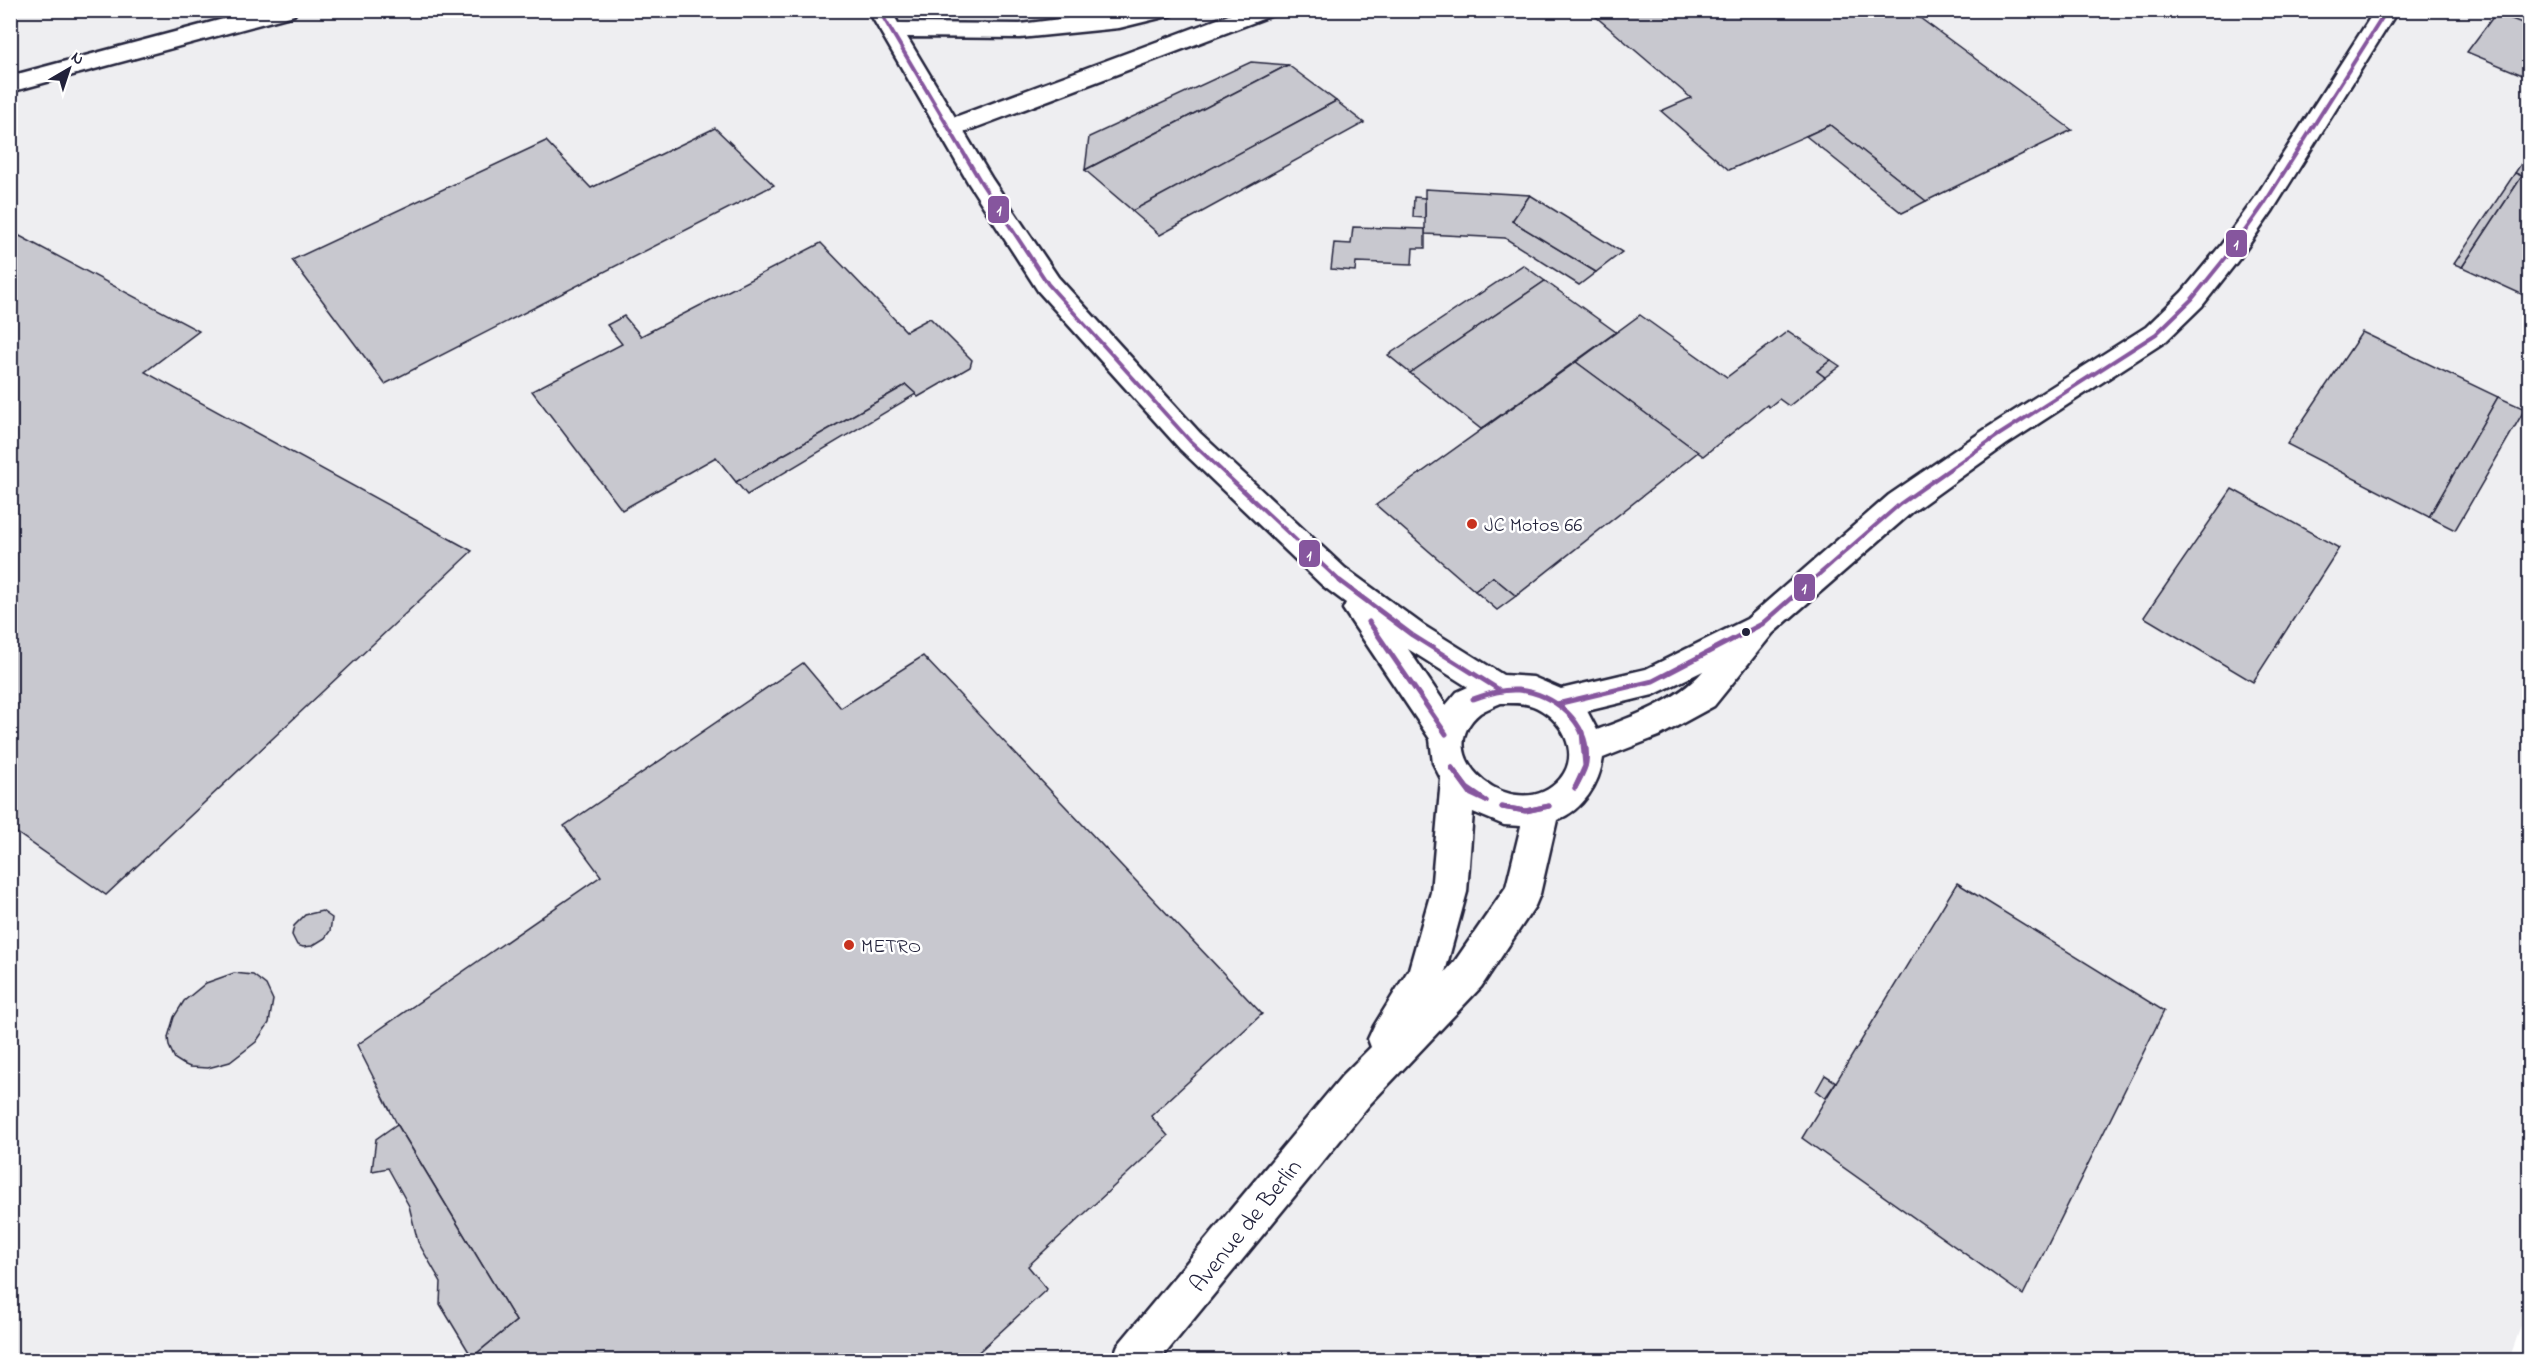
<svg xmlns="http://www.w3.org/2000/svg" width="2540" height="1371" font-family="'Indie Flower',sans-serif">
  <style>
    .built { fill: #eeeef1 }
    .building { fill: #c8c8cf; stroke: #22223b; stroke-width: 1.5 }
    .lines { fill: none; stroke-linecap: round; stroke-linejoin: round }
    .minor-casing { stroke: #22223b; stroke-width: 5 }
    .minor { fill: #fff; fill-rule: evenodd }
    .bus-1-far1-casing { stroke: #fff; stroke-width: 8 }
    .bus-1-casing { stroke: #fff; stroke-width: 10 }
    .bus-1-far1 { stroke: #86569e; stroke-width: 4 }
    .bus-1 { stroke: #86569e; stroke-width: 5 }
    .poi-dot { fill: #c8321e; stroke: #fff; stroke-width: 2 }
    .bus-dot { fill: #22223b; stroke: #fff; stroke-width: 2 }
    .labels { text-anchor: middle; stroke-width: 5; stroke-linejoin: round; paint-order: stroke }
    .poi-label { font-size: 20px; fill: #22223b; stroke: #fff; text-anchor: start }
    .near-street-label { font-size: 24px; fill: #22223b; stroke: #fff }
    .line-badge { stroke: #fff; stroke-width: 2 }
    .badge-label { font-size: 16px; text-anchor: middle; font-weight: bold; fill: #fff }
  </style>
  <rect width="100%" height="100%" fill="#fff"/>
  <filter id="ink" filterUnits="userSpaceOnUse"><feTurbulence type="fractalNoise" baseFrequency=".0167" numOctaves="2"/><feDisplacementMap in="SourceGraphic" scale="12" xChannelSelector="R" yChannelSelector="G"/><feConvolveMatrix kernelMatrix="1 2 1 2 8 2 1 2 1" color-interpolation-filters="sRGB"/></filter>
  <g filter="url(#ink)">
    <path class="built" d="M 10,11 L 2529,11 L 2530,1300 L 2509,1360 L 11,1360 Z"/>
    <g class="building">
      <path d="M 1588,10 L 1909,10 L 2072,130 L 1926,201 L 1830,125 L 1729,170 L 1661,111 L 1691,98 Z"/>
      <path d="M 2496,13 L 2530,26 L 2530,69 L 2525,76 L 2467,52 Z"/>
      <path d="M 1251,62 L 1288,65 L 1085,170 L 1089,137 Z"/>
      <path d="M 1288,65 L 1336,101 L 1133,211 L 1085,170 Z"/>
      <path d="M 1336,101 L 1364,123 L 1160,235 L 1132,211 Z"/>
      <path d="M 1830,125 L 1926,201 L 1902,213 L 1806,136 Z"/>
      <path d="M 715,128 L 774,185 L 385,384 L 292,260 L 546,141 L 591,188 Z"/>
      <path d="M 2530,150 L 2530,298 L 2462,267 L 2522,176 L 2515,173 Z"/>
      <path d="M 2515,173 L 2522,176 L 2462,267 L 2454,264 Z"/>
      <path d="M 1425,189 L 1530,195 L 1512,221 L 1596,272 L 1579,285 L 1505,238 L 1425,234 Z"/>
      <path d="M 1530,195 L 1622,252 L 1596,272 L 1512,221 Z"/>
      <path d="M 1414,197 L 1425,198 L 1425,218 L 1413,217 Z"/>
      <path d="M 1353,227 L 1425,229 L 1425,248 L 1413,248 L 1412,264 L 1356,262 L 1355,271 L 1331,269 L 1334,243 L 1351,244 Z"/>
      <path d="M 14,233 L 199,331 L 145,372 L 472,551 L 106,895 L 10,828 L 10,235 Z"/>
      <path d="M 821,243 L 906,331 L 930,318 L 972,360 L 970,367 L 918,397 L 906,385 L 736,482 L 716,457 L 622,510 L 532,391 L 622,344 L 607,325 L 624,316 L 641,336 Z"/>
      <path d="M 1523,265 L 1545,281 L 1410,373 L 1388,355 Z"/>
      <path d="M 1545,281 L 1616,332 L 1481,429 L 1410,373 Z"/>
      <path d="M 1640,315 L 1727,377 L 1788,331 L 1831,360 L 1817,371 L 1825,377 L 1789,406 L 1779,399 L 1769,407 L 1767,405 L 1703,456 L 1576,362 Z"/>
      <path d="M 2362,332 L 2498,397 L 2429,517 L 2287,444 Z"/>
      <path d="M 1831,360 L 1840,366 L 1825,377 L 1817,371 Z"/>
      <path d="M 1576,362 L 1698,452 L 1516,596 L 1493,577 L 1475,591 L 1376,505 Z"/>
      <path d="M 906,385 L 916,394 L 747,495 L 736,482 Z"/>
      <path d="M 2498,397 L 2525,409 L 2455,530 L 2429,517 Z"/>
      <path d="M 2232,489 L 2339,548 L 2253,682 L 2144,617 Z"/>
      <path d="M 1493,577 L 1516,596 L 1497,610 L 1475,591 Z"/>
      <path d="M 923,656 L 1262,1014 L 1151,1116 L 1168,1136 L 1028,1266 L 1047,1289 L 970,1360 L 471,1360 L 472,1357 L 516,1321 L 397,1124 L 357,1045 L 601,876 L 564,826 L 803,663 L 841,708 Z"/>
      <path d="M 1957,883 L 2164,1011 L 2023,1295 L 1802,1138 Z"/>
      <path d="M 322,911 L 332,918 L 330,931 L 325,938 L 312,946 L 303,947 L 297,945 L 292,935 L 294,926 L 305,915 Z"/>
      <path d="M 234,973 L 253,975 L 266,985 L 273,1000 L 269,1023 L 256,1042 L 230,1062 L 208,1068 L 190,1067 L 183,1064 L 175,1059 L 169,1046 L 168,1037 L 174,1017 L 184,1001 L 206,983 Z"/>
      <path d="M 1825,1075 L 1836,1082 L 1825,1098 L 1816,1091 Z"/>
      <path d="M 397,1124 L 516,1321 L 472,1357 L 440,1304 L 441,1282 L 418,1242 L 409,1206 L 388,1168 L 372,1171 L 376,1139 Z"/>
    </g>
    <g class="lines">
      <defs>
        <g id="minor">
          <path d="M 257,10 L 297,10 L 294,15 L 10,92 L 10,76 Z"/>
          <path d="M 868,10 L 891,10 L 898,23 L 1020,24 L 1133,10 L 1175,10 L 1172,15 L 1119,28 L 1020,38 L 907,37 L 955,117 L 1242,10 L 1276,10 L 1273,15 L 964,132 L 992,179 L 1058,277 L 1200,433 L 1345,568 L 1423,625 L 1503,675 L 1533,677 L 1561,689 L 1646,669 L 1747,619 L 1889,495 L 1987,428 L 2146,327 L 2182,292 L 2221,245 L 2255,198 L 2375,10 L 2398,10 L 2273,210 L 2239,259 L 2202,306 L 2166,341 L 2007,444 L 1911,513 L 1773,633 L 1714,706 L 1659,736 L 1603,758 C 1599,785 1583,810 1557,820 L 1540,894 L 1535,906 L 1481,987 L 1370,1104 L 1160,1360 L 1112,1360 L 1118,1345 L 1342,1076 L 1371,1047 L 1368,1039 L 1374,1026 L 1409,969 L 1431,892 L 1441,779 L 1433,763 L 1430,739 L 1343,609 L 1346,603 L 1323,586 L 1180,449 L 1038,291 L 969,184 ZM 1408,649 L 1468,687 L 1457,692 L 1446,705 ZM 1703,671 C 1677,701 1634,716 1597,730 L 1587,711 L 1653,695 ZM 1501,703 C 1511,703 1523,702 1533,706 C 1561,717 1582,753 1560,779 C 1518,828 1426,757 1480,713 C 1486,709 1494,706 1501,703 ZM 1473,812 L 1504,825 L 1521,826 L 1506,887 L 1455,961 L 1445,972 L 1467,892 Z"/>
        </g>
      </defs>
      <use href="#minor" class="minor-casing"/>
      <use href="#minor" class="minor"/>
      <defs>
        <g id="bus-1-far1">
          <path d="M 879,10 L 982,184 L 1048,284 L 1190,441 L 1342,583"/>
          <path d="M 1809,583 L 1900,504 L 1997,436 L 2156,334 L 2192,299 L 2230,252 L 2264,204 L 2387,10"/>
        </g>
        <g id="bus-1">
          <path d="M 1340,581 L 1412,635 L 1498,689"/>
          <path d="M 1369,622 L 1446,734"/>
          <path d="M 1473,699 C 1488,694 1502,689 1518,690 C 1555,693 1591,724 1586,763 C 1585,771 1579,780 1575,788"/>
          <path d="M 1557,704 L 1653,681 L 1762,624 L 1811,581"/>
          <path d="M 1452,768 L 1467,788 L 1486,801"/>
          <path d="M 1452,768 L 1471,794 L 1486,801"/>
          <path d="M 1575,788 L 1585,766 L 1582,732"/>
          <path d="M 1502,807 L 1525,811 L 1549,806"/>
          <path d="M 1502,807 L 1526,811 L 1549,806"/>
        </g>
      </defs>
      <use href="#bus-1-far1" class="bus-1-far1-casing"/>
      <use href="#bus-1" class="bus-1-casing"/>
      <use href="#bus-1-far1" class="bus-1-far1"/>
      <use href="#bus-1" class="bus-1"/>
    </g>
  </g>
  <g class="poi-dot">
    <circle cx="1472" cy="524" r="6"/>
    <circle cx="849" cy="945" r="6"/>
  </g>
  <circle class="bus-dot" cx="1746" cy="632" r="5"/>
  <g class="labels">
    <g class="poi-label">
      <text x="1484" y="531">JC Motos 66</text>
      <text x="861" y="952">METRO</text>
    </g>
    <g class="near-street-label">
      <text transform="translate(1245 1225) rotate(-51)" y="8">Avenue de Berlin</text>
    </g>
  </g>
  <g class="line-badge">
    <rect x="987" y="195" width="23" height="29" rx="6" fill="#86569e"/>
    <rect x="2225" y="229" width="23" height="29" rx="6" fill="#86569e"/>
    <rect x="1298" y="539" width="23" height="29" rx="6" fill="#86569e"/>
    <rect x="1793" y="573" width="23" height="29" rx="6" fill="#86569e"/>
  </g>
  <g class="badge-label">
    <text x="999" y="215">1</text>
    <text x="2236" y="249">1</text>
    <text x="1309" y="560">1</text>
    <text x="1804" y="593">1</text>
  </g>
  <rect width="2540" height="1371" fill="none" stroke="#fff" stroke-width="36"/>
  <rect x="18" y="18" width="2504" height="1335" fill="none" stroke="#22223b" stroke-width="2" filter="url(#ink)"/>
  <g transform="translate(69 69) rotate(39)" stroke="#ffffff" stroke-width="4.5" paint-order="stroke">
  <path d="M0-4.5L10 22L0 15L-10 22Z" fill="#22223b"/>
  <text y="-9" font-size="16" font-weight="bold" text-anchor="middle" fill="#22223b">N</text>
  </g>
</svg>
